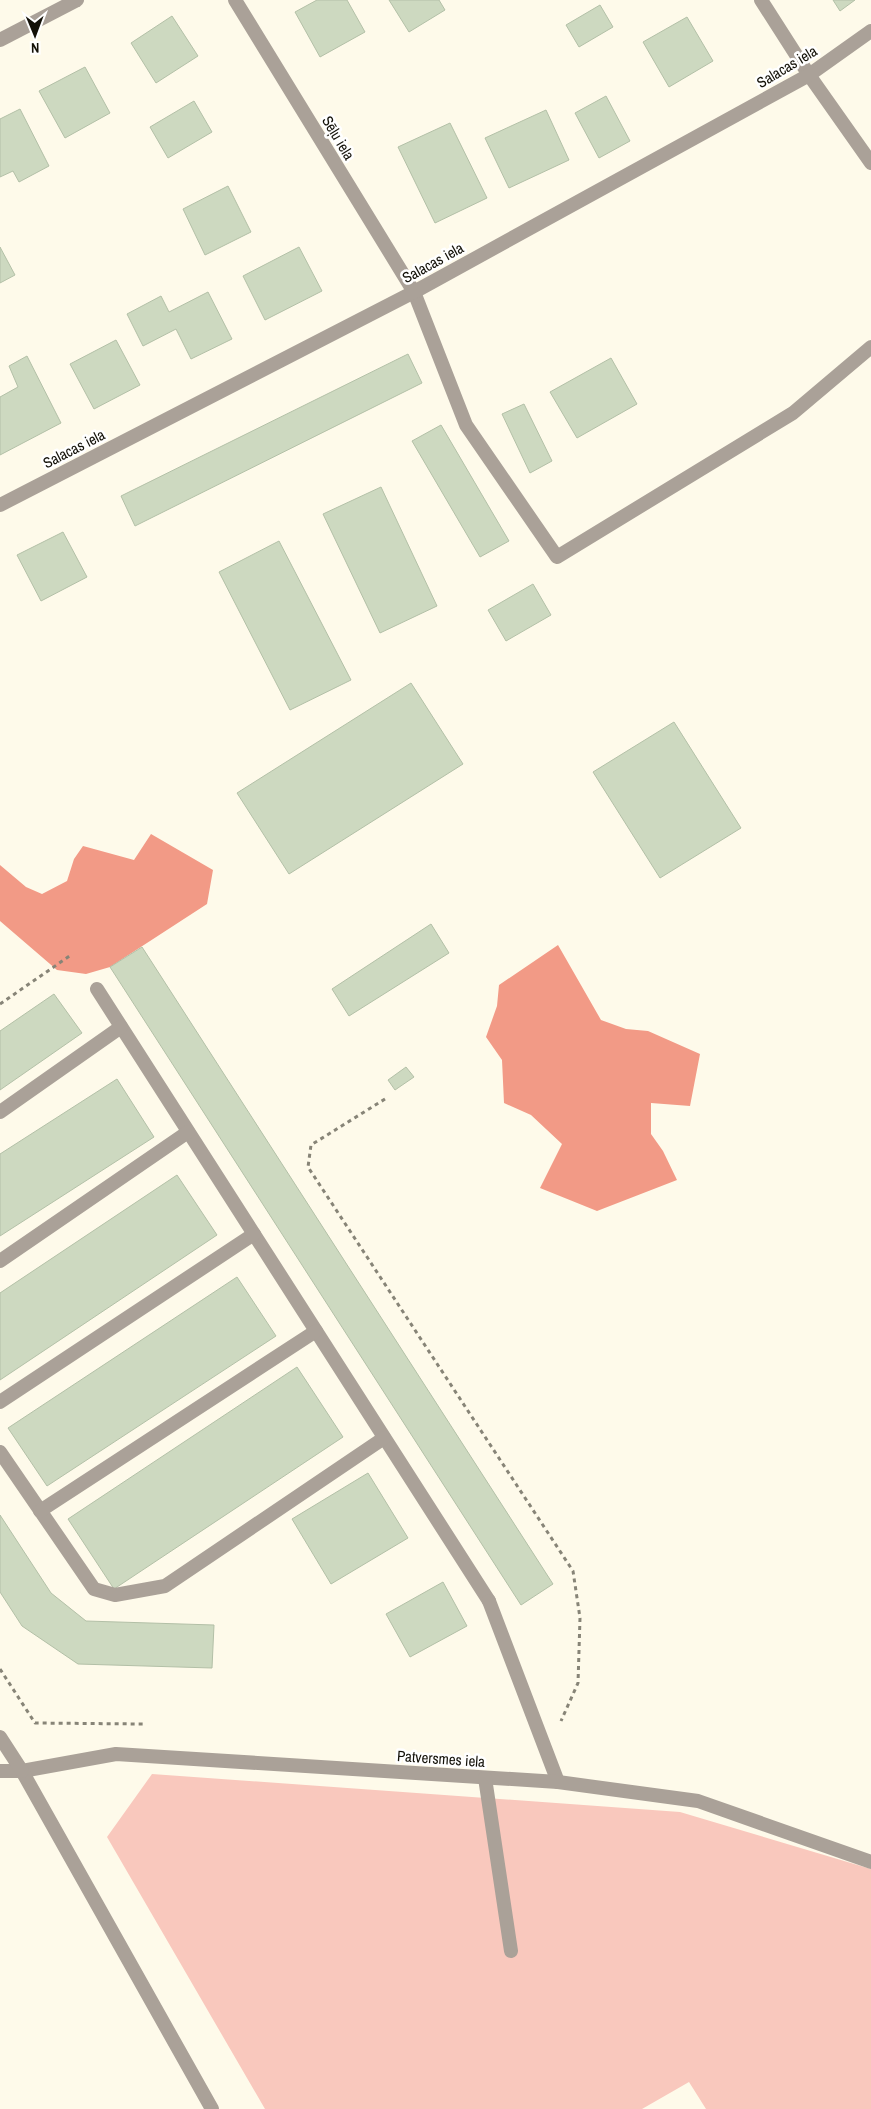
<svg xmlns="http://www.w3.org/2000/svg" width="871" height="2109" font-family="'Archivo Narrow',sans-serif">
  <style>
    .green { fill: #f9c8bd }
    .forest { fill: #f29a86 }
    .building { fill: #cdd9c0; stroke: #b3c0a7 }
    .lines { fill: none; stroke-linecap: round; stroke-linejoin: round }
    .path { stroke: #878477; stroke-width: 3; stroke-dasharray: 4 4; stroke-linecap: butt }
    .service { stroke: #aaa198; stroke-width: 14 }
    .minor { stroke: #aaa198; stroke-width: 14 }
    .tertiary { stroke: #aaa198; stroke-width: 14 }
    .labels { text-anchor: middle; stroke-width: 5; stroke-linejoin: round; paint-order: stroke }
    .street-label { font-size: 15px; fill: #131108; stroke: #fff }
  </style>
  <rect width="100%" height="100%" fill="#fefaea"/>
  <path class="green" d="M 152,1774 L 680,1812 L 871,1869 L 871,2109 L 706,2109 L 689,2082 L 642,2109 L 265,2109 L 107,1837 Z"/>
  <g class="forest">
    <path d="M 151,834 L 213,870 L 207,904 L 110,967 L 86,974 L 57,970 L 0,921 L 0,865 L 26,887 L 42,894 L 67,881 L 74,859 L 83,846 L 134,860 Z"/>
    <path d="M 558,945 L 601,1020 L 626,1029 L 648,1031 L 700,1054 L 690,1106 L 651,1103 L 651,1134 L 663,1151 L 677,1180 L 597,1211 L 540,1188 L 562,1144 L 531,1115 L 504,1103 L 502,1060 L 486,1037 L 497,1006 L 499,985 Z"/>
  </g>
  <g class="building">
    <path d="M 317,0 L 347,0 L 365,32 L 320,57 L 295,12 Z"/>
    <path d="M 389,0 L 439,0 L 445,10 L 409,32 Z"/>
    <path d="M 833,0 L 855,0 L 840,11 Z"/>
    <path d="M 600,5 L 613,27 L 579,47 L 566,25 Z"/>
    <path d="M 172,16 L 198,56 L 156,83 L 131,43 Z"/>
    <path d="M 687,17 L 713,61 L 669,87 L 643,42 Z"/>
    <path d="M 85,67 L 110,113 L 65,138 L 39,91 Z"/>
    <path d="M 606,96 L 630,141 L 599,158 L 575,113 Z"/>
    <path d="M 194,101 L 212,132 L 168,158 L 150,127 Z"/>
    <path d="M 20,109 L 49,166 L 19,182 L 13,171 L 0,177 L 0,119 Z"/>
    <path d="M 546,110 L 569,160 L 509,188 L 485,138 Z"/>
    <path d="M 450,123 L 487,198 L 435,223 L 398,147 Z"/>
    <path d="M 228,186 L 251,232 L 205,255 L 183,209 Z"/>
    <path d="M 0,247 L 15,275 L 0,283 Z"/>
    <path d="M 299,247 L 322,291 L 265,320 L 243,276 Z"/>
    <path d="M 208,292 L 232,339 L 191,359 L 176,329 L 143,346 L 127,314 L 161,296 L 169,312 Z"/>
    <path d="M 116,340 L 140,385 L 94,409 L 70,364 Z"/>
    <path d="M 408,354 L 422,383 L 135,526 L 121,496 Z"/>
    <path d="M 27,356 L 61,423 L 0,455 L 0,397 L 18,387 L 9,366 Z"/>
    <path d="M 611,358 L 637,404 L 577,438 L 550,392 Z"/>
    <path d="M 524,404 L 552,461 L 530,473 L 502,414 Z"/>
    <path d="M 441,425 L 509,541 L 480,557 L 412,441 Z"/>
    <path d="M 381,487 L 437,606 L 380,633 L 323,514 Z"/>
    <path d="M 63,532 L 87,577 L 41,601 L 17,555 Z"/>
    <path d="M 279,541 L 351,680 L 290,710 L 219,572 Z"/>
    <path d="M 533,584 L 551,615 L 506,641 L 488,610 Z"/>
    <path d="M 411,683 L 463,764 L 289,874 L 237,793 Z"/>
    <path d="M 674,722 L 741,828 L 660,878 L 593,772 Z"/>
    <path d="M 431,924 L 449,953 L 349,1016 L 332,989 Z"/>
    <path d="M 142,947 L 553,1584 L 521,1605 L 110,967 Z"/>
    <path d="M 54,994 L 82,1033 L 0,1090 L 0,1031 Z"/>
    <path d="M 406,1067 L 414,1077 L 395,1090 L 388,1080 Z"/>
    <path d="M 117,1079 L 154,1137 L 0,1236 L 0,1154 Z"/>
    <path d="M 177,1175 L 217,1235 L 0,1380 L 0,1293 Z"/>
    <path d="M 237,1277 L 276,1336 L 47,1486 L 8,1428 Z"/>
    <path d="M 297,1367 L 343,1437 L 114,1589 L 68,1519 Z"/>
    <path d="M 368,1473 L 408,1538 L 331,1584 L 292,1519 Z"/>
    <path d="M 0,1515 L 51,1593 L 86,1621 L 214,1625 L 212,1668 L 78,1664 L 22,1626 L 0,1592 Z"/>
    <path d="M 443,1582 L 467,1626 L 410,1657 L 386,1614 Z"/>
  </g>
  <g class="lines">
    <g class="path">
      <path d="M 0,1004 L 71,955"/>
      <path d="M 385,1099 L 311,1145 L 308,1167 L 573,1571 L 580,1618 L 578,1683 L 561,1721"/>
      <path d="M 0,1669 L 35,1723 L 143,1724"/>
    </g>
    <g class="service">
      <path d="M 414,292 L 466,425 L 557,557 L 793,413 L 871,347"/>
      <path d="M 97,989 L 489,1601"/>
      <path d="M 0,1112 L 121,1027"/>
      <path d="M 0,1261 L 188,1132"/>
      <path d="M 0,1402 L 254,1234"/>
      <path d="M 0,1452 L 94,1589 L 115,1595 L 165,1586 L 384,1438"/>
      <path d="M 40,1511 L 316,1331"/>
    </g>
    <g class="minor">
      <path d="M 235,0 L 414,292"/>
      <path d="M 761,0 L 809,75 L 871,163"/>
      <path d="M 0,40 L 77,0"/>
      <path d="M 0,505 L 414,292 L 809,75 L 871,31"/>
      <path d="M 489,1601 L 558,1782"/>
      <path d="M 0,1771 L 22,1771 L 116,1754 L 558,1782 L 698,1801 L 871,1862"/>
      <path d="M 22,1771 L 212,2109"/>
      <path d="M 485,1778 L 511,1951"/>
    </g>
    <path class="tertiary" d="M 0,1737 L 22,1771"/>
  </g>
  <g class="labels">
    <g class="street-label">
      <text transform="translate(787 67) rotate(-31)" y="5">Salacas iela</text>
      <text transform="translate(338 138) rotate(59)" y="5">Sēļu iela</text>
      <text transform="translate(433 263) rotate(-29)" y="5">Salacas iela</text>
      <text transform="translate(74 449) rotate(-27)" y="5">Salacas iela</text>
      <text transform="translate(441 1759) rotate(4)" y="5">Patversmes iela</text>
    </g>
  </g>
  <g transform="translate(35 35) rotate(179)" stroke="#ffffff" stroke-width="4" paint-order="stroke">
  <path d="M0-4L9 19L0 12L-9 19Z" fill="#131108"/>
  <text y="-8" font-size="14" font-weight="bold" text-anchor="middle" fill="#131108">N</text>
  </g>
</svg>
